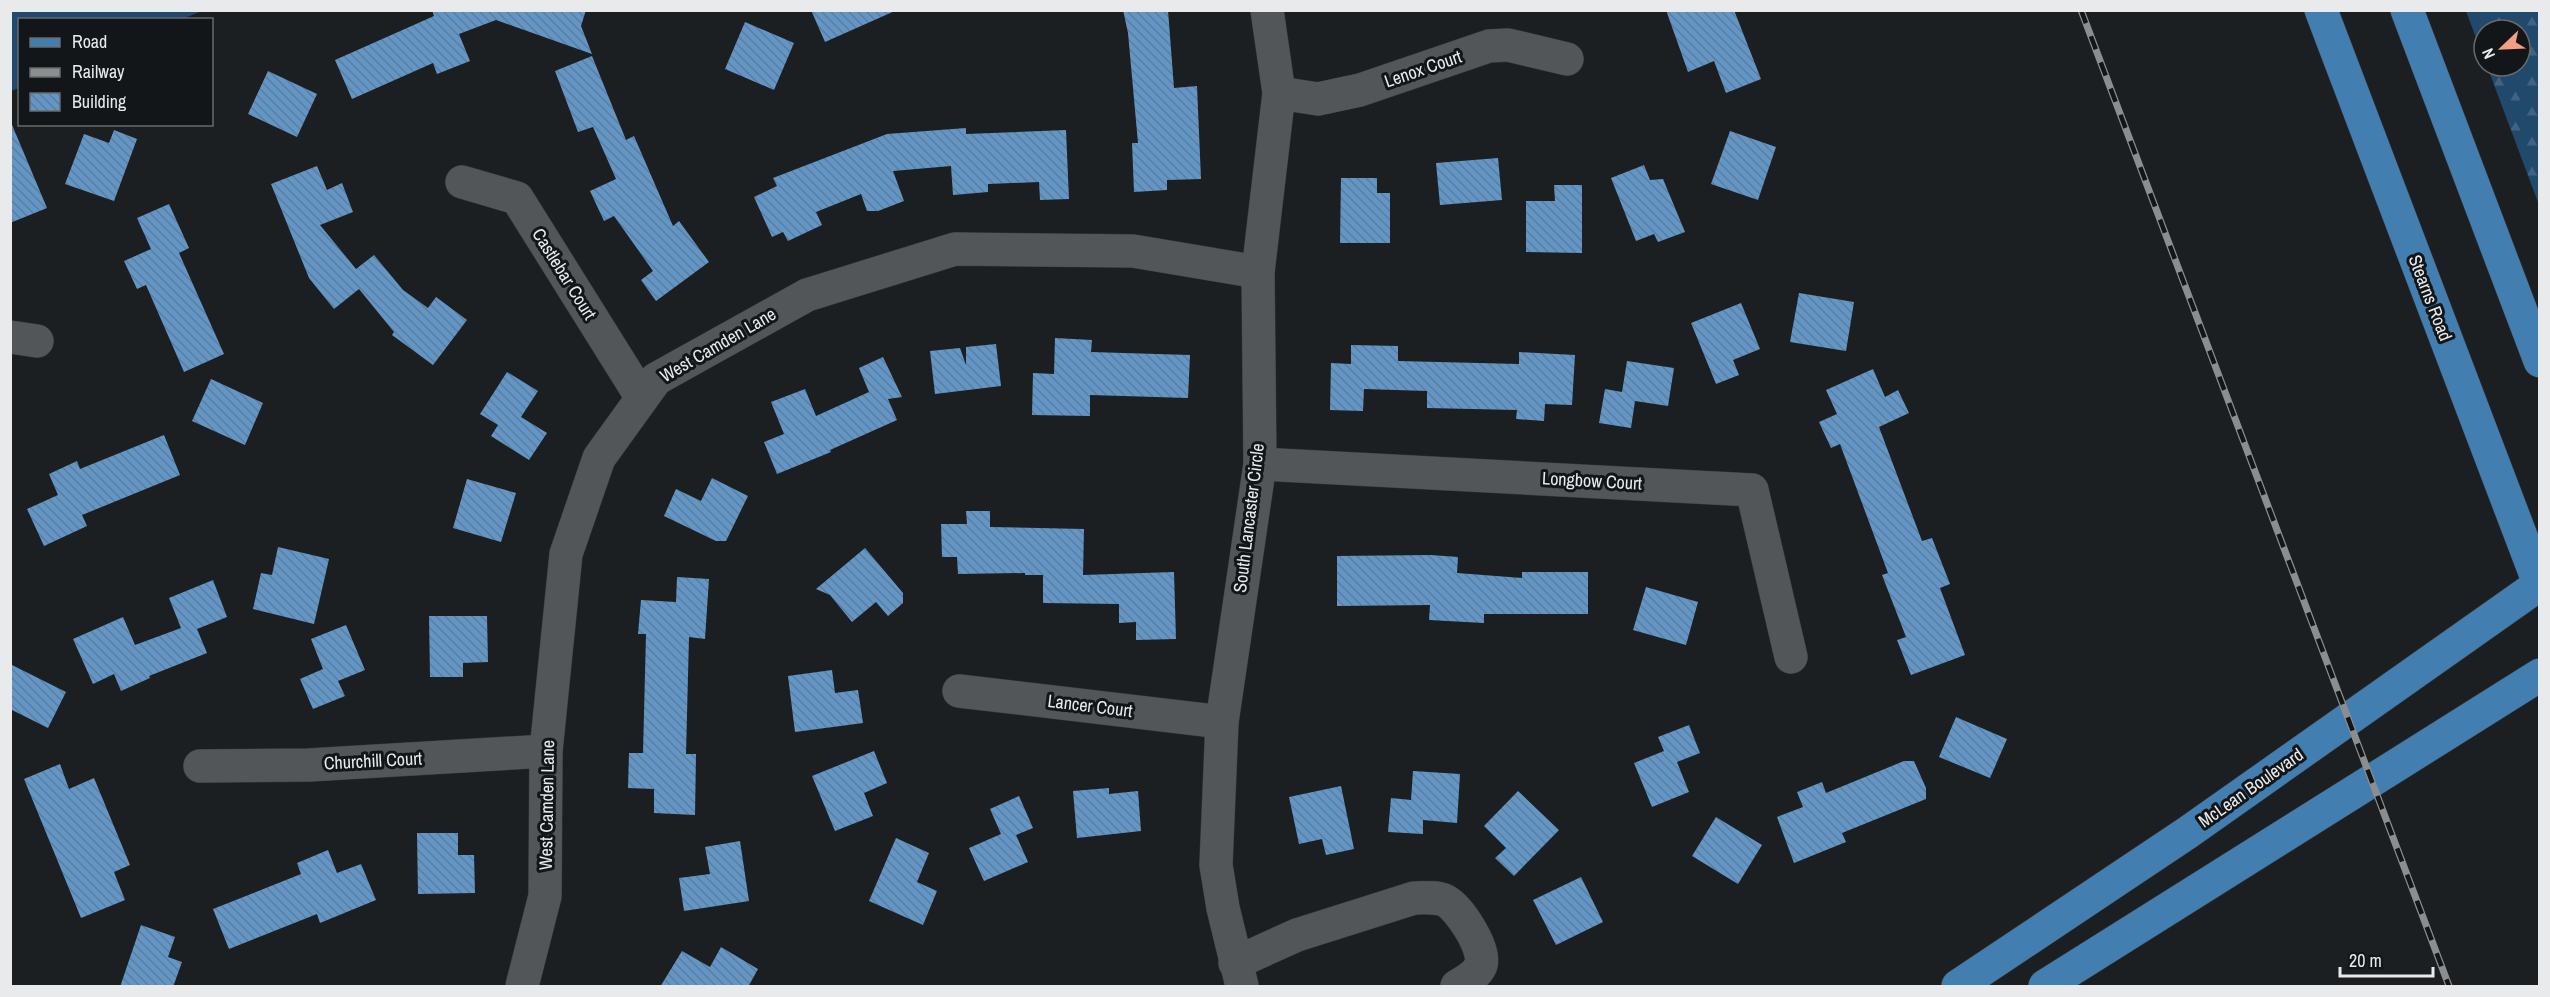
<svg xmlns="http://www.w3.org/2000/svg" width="2550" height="997" font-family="'Archivo Narrow',sans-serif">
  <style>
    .green { fill: #21496c }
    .forest { fill: url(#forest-firs) }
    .building { fill: url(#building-back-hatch) }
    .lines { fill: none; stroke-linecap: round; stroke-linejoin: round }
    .minor-casing { stroke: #383a3c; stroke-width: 34 }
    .major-casing { stroke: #383a3c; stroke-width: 34 }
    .minor { stroke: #535659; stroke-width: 33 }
    .major { stroke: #437eb0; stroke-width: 33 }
    .rail-casing { stroke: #8b8d8f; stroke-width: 7 }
    .rail { stroke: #131618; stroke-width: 4.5; stroke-dasharray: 14; stroke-linecap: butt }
    .labels { text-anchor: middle; stroke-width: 6; stroke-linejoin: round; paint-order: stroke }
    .street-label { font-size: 18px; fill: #e8eaeb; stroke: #131618 }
  </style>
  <defs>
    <pattern id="forest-firs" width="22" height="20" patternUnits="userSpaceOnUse" patternTransform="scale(1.5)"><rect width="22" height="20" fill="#21496c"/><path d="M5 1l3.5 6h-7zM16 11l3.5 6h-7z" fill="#416381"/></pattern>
    <pattern id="building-back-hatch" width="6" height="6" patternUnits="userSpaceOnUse" patternTransform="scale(1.5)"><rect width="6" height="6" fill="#6496c5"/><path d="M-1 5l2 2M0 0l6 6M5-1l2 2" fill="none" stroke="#5b7e9f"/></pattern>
  </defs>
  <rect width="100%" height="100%" fill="#1c1f21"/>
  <path class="green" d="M 11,10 L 202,10 L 202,11 L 180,20 L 20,20 L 19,88 L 11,91 Z"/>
  <path class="forest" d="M 2466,11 L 2539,11 L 2539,205 L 2487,66 L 2520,66 L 2520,30 L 2484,30 L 2484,59 Z"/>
  <g class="building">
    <path d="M 432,10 L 586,10 L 581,26 L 592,54 L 496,20 L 459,34 L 470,61 L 437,74 L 433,63 L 352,99 L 335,60 L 434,16 Z"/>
    <path d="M 811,10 L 897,10 L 825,42 Z"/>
    <path d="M 1123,10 L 1168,10 L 1174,88 L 1197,86 L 1201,179 L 1167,180 L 1167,190 L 1134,192 L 1132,143 L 1138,143 L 1128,33 Z"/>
    <path d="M 1666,10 L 1734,10 L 1761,79 L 1726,93 L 1714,61 L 1688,72 Z"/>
    <path d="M 745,22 L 794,43 L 774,90 L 725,69 Z"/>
    <path d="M 592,56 L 626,140 L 634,136 L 673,226 L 679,221 L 709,262 L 656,301 L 641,280 L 653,271 L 614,216 L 604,221 L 590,191 L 616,179 L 593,127 L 578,132 L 555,71 Z"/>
    <path d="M 268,71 L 317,94 L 297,137 L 248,114 Z"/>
    <path d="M 10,120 L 47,208 L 10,223 Z"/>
    <path d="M 966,128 L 966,134 L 1066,130 L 1069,199 L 1040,200 L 1039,182 L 988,184 L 988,192 L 953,195 L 951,166 L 893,171 L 904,201 L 878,211 L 867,211 L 861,194 L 816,212 L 822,225 L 788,241 L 783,232 L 772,237 L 754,197 L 777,186 L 773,178 L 887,134 Z"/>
    <path d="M 114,130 L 137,139 L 114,201 L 65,184 L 84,134 L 109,143 Z"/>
    <path d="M 1730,131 L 1776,147 L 1758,200 L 1711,184 Z"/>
    <path d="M 1498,158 L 1502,200 L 1440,205 L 1436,163 Z"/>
    <path d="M 1644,165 L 1650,180 L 1663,179 L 1685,232 L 1658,242 L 1654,234 L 1636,241 L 1611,178 Z"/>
    <path d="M 317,166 L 327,190 L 342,183 L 353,212 L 320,225 L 356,269 L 374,255 L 403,290 L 428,308 L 436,297 L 467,320 L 433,365 L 392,335 L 394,332 L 359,289 L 334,309 L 309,278 L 271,184 Z"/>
    <path d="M 1341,178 L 1377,178 L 1377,193 L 1390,193 L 1390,243 L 1340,243 Z"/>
    <path d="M 1554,185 L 1582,185 L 1582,253 L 1526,252 L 1526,201 L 1555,201 Z"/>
    <path d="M 169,204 L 189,248 L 179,253 L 224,354 L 184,372 L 146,285 L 137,289 L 124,261 L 151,249 L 137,218 Z"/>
    <path d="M 1799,293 L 1854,302 L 1846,351 L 1790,342 Z"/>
    <path d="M 1741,303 L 1760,349 L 1733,360 L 1739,375 L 1716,384 L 1691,323 Z"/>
    <path d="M 1055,338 L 1092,340 L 1091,352 L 1190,355 L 1188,398 L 1090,395 L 1090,416 L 1032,415 L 1033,373 L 1054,374 Z"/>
    <path d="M 996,344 L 1001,386 L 935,394 L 930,351 L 960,348 L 966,365 L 966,347 Z"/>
    <path d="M 1351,345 L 1398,346 L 1398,361 L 1519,364 L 1519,352 L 1575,355 L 1572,405 L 1545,404 L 1544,421 L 1516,419 L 1517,410 L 1427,408 L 1427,391 L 1364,389 L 1363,411 L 1330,410 L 1331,363 L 1351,364 Z"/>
    <path d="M 883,357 L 902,397 L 888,399 L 897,420 L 830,450 L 831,452 L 777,474 L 764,442 L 784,434 L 771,402 L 805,389 L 816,416 L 869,392 L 859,368 Z"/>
    <path d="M 1627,361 L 1674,368 L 1668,406 L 1635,401 L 1631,428 L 1599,423 L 1605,389 L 1622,392 Z"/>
    <path d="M 1873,369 L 1885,397 L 1898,390 L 1909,413 L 1879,427 L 1922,541 L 1932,538 L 1950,584 L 1940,588 L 1965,655 L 1911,675 L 1897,640 L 1906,637 L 1882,575 L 1888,573 L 1840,444 L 1831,448 L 1819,422 L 1837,414 L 1826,390 Z"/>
    <path d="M 507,372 L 538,391 L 521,417 L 547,433 L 529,460 L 491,436 L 498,425 L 480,414 Z"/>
    <path d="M 211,379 L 263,403 L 245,445 L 192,421 Z"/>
    <path d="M 164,435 L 180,475 L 82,515 L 87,526 L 44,546 L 27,509 L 58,495 L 49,474 L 77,461 L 80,469 Z"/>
    <path d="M 712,478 L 748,496 L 726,541 L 716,541 L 664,516 L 676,489 L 701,501 Z"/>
    <path d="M 467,479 L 516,493 L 501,542 L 453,528 Z"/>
    <path d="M 966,511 L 990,511 L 990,527 L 1084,529 L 1083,575 L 1174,572 L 1176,639 L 1136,640 L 1136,622 L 1119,623 L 1119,604 L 1043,603 L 1043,575 L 1025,575 L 1025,573 L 958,574 L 957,557 L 942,557 L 941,524 L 967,524 Z"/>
    <path d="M 278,547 L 329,559 L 314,624 L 253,609 L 261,573 L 272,575 Z"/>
    <path d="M 865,548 L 903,593 L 903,603 L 888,616 L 876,602 L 852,622 L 830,595 L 816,589 Z"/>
    <path d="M 1431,555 L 1458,557 L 1457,573 L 1522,578 L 1522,572 L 1588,572 L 1588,614 L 1484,614 L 1484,623 L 1429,620 L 1430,605 L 1337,606 L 1337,556 Z"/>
    <path d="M 677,577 L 709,579 L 705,639 L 689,637 L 686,754 L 696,754 L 695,815 L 654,813 L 654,789 L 628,788 L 629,753 L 643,753 L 646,634 L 638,634 L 641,600 L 676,602 Z"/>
    <path d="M 213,580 L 227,617 L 197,629 L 207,653 L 149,676 L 150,678 L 121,691 L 114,674 L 93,684 L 73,639 L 123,617 L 135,645 L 181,628 L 169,598 Z"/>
    <path d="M 1646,587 L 1698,602 L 1686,645 L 1633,630 Z"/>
    <path d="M 429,616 L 487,616 L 488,662 L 463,663 L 463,677 L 430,677 Z"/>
    <path d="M 346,625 L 365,670 L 338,681 L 345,696 L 313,709 L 300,679 L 323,669 L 311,639 Z"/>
    <path d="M 10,664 L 66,692 L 48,728 L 10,709 Z"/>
    <path d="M 832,670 L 835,693 L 858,690 L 863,723 L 795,732 L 788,676 Z"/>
    <path d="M 1956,717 L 2007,739 L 1990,778 L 1939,757 Z"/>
    <path d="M 1689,725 L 1700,753 L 1677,762 L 1689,792 L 1652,807 L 1634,763 L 1664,751 L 1658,737 Z"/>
    <path d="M 874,751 L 887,783 L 864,793 L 873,816 L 835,831 L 812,776 Z"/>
    <path d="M 1904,761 L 1914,761 L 1926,788 L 1926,799 L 1842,833 L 1846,842 L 1794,863 L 1777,817 L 1803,807 L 1797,792 L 1822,782 L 1826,793 Z"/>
    <path d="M 60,764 L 69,789 L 94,778 L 130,865 L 114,872 L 125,900 L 81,918 L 24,779 Z"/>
    <path d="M 1413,771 L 1460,774 L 1457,823 L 1423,820 L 1423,834 L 1388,832 L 1391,798 L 1411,800 Z"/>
    <path d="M 1341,786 L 1354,849 L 1326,855 L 1322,839 L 1299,844 L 1289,797 Z"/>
    <path d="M 1109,788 L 1109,794 L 1138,791 L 1141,831 L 1077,838 L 1073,791 Z"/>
    <path d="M 1518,791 L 1559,830 L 1514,876 L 1495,858 L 1506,848 L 1484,826 Z"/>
    <path d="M 1019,796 L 1033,828 L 1016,835 L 1028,862 L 984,881 L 969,848 L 1001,834 L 990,809 Z"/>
    <path d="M 1716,817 L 1762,845 L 1738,884 L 1692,856 Z"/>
    <path d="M 417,833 L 458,833 L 458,855 L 474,855 L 475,893 L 418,894 Z"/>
    <path d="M 896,838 L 929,853 L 917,882 L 937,891 L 923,925 L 869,901 Z"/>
    <path d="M 740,841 L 749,901 L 684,911 L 679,878 L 710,874 L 705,847 Z"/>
    <path d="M 328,850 L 337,873 L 361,864 L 376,900 L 320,923 L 317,914 L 229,949 L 213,909 L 301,874 L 297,863 Z"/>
    <path d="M 1581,877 L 1603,922 L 1556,945 L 1533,900 Z"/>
    <path d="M 141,925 L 175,937 L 168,957 L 182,962 L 173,987 L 120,987 Z"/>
    <path d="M 721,947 L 758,969 L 748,987 L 660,987 L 682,951 L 710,967 Z"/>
  </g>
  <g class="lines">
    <defs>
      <g id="minor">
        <path d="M 1279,93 L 1318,99 L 1360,90 L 1489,46 L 1508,45 L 1567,59"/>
        <path d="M 462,182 L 517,198 L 642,398"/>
        <path d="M 10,337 L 37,341"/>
        <path d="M 1260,464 L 1752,490 L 1791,657"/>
        <path d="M 959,691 L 1222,722"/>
        <path d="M 200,766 L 309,765 L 546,751"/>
        <path d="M 1235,963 L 1297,935 L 1414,898 C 1424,898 1436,896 1446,901 C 1460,909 1486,949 1481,965 C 1477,975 1466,981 1457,986"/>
        <path d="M 522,986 L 545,896 L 546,751 L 566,554 L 599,458 L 656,379 L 807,295 L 955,249 L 1133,251 L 1258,272"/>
        <path d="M 1242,986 L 1223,908 L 1216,865 L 1222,722 L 1260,464 L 1258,272 L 1279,93 L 1267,10"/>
      </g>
      <g id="major">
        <path d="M 2321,10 L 2540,586"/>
        <path d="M 2407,10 L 2540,361"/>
        <path d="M 1958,986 L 2187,833 L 2540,584"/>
        <path d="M 2045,986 L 2540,675"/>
      </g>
    </defs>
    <use href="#minor" class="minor-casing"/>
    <use href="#major" class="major-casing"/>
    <use href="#minor" class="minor"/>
    <use href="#major" class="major"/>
    <defs>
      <path id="rail" d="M 2081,10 L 2449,986"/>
    </defs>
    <use href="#rail" class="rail-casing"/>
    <use href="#rail" class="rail"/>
  </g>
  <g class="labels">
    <g class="street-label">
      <text transform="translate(1423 69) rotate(-19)" y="6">Lenox Court</text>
      <text transform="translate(564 274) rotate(58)" y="6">Castlebar Court</text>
      <text transform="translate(2430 298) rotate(69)" y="6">Stearns Road</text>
      <text transform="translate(718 345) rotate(-30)" y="6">West Camden Lane</text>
      <text transform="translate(1592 481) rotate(3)" y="6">Longbow Court</text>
      <text transform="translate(1249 518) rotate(-83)" y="6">South Lancaster Circle</text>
      <text transform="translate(1090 706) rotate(7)" y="6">Lancer Court</text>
      <text transform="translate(373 761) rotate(-3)" y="6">Churchill Court</text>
      <text transform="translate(2251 788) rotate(-35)" y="6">McLean Boulevard</text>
      <text transform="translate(547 805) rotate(-89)" y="6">West Camden Lane</text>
    </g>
  </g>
  <rect width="2550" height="997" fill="none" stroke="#e8eaeb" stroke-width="24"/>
  <rect x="18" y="18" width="195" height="108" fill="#131618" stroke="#686b6c" stroke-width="1.5"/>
  <rect x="30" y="38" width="30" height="9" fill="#437eb0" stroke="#686b6c" stroke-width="1.5"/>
  <text x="72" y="48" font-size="18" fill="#e8eaeb">Road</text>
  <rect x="30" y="68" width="30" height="9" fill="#8b8d8f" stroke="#686b6c" stroke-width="1.5"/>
  <text x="72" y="78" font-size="18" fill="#e8eaeb">Railway</text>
  <rect x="30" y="93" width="30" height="18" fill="url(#building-back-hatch)" stroke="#686b6c" stroke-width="1.5"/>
  <text x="72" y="108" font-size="18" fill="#e8eaeb">Building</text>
  <g transform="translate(2502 48) rotate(247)"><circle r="28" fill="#131618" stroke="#686b6c" stroke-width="1.5"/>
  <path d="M0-4.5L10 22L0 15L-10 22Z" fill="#f39f84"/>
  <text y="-9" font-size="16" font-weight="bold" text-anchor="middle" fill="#e8eaeb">N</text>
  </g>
  <path d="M2340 967v9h93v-9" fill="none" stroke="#e8eaeb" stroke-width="3"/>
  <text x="2349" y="967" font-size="18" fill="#e8eaeb" stroke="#131618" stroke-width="4.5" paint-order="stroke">20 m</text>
</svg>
